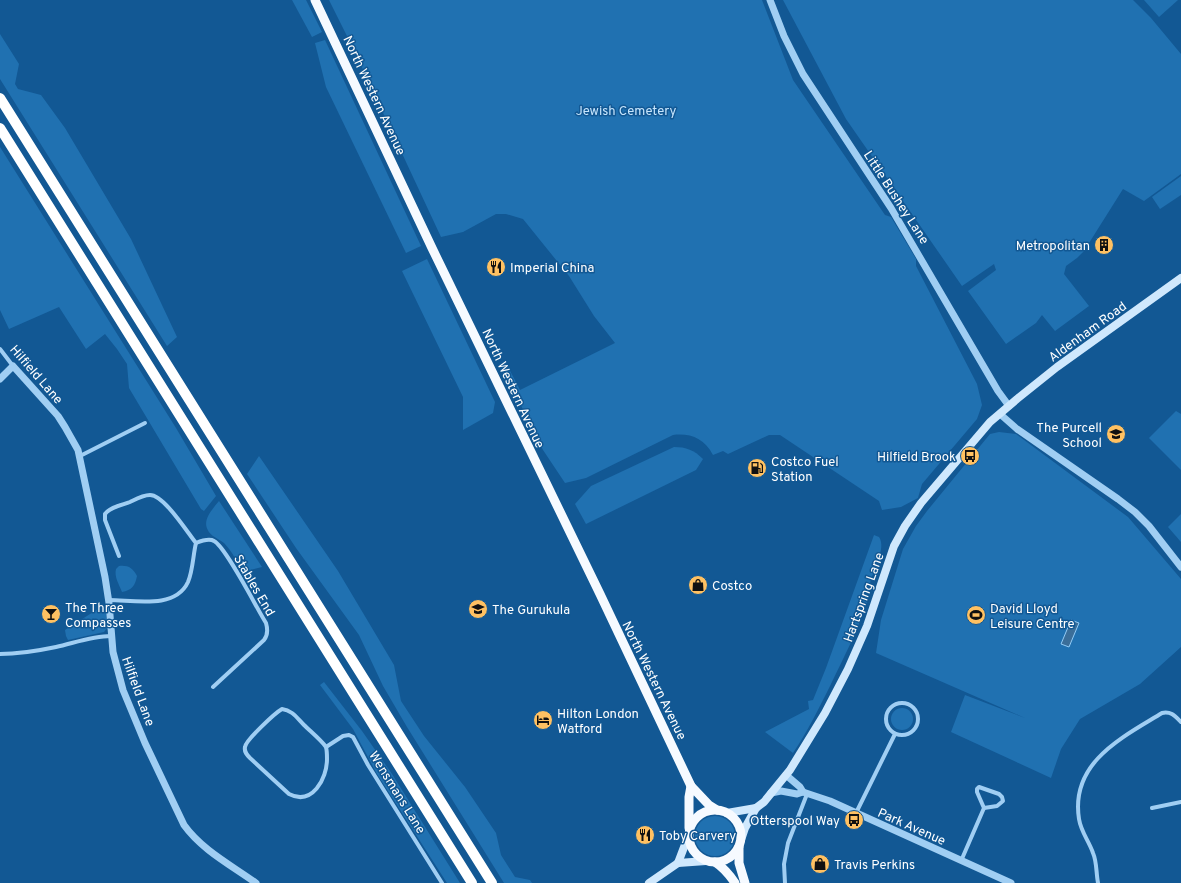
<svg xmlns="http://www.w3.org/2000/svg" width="1181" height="883" font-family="Overpass,sans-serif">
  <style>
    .green { fill: #2071b1 }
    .water { fill: #3b6e99; stroke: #92cbf6 }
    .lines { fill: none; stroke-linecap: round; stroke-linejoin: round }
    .minor { stroke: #a0cef3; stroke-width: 4 }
    .tertiary { stroke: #a0cef3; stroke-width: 7 }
    .secondary { stroke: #cfe8fd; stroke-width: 8 }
    .trunk { stroke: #f6faff; stroke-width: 9 }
    .motorway { stroke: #fff; stroke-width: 10 }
    .labels { text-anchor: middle; stroke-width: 3; stroke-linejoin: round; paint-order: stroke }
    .street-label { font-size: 13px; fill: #fff; stroke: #125894 }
    .park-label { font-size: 13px; fill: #c8e6fd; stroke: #125894 }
    .poi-label { font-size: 13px; fill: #fff; stroke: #125894; text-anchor: start }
  </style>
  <rect width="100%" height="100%" fill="#125894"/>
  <g class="green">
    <path d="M 292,0 L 306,0 L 322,32 L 312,37 Z"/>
    <path d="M 329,0 L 762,0 L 793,80 L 885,215 L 891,217 L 916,259 L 916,266 L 977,384 L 982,405 L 977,419 L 922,484 L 918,498 L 901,507 L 882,510 L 879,501 L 780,435 L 769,435 L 728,454 L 723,451 L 713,455 C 704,438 690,433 673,435 L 586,478 L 565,483 L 543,450 L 505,373 L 505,368 L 507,365 L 520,390 L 615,343 L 594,316 L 569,276 L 523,219 L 506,214 L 496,214 L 463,232 L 441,237 L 351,44 Z"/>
    <path d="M 783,0 L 1133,0 L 1151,18 L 1181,54 L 1181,174 L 1144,201 L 1123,189 L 1084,251 L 1077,258 L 1066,266 L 1064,274 L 1089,306 L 1055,331 L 1042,315 L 1036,323 L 1006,344 L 968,291 L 996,270 L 994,264 L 962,286 L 846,119 Z"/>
    <path d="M 1144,0 L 1178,0 L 1159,17 Z"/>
    <path d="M 0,34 L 19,64 L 15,84 L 18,89 L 41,95 L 65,128 L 131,239 L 177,337 L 167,346 L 0,79 Z"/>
    <path d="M 325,40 L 421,246 L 406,253 L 326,87 L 315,43 Z"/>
    <path d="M 0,147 L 176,428 L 216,496 L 204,511 L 201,509 L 129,388 L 127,364 L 117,349 L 105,334 L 86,349 L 59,307 L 9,329 L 0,310 Z"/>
    <path d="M 1181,176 L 1181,195 L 1160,209 L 1152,197 Z"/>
    <path d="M 427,259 L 495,402 L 493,413 L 463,430 L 463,397 L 402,271 Z"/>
    <path d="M 1176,411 L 1181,414 L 1181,470 L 1149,438 Z"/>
    <path d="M 999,432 L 1016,434 L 1128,517 L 1181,579 L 1181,647 L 1140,684 L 1080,719 L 1061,749 L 1051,778 L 951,732 L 965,695 L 1025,718 L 876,653 L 881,620 L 903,549 L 916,526 L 927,511 L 990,434 Z"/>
    <path d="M 674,447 C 686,447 694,450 703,459 L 696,470 L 586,524 L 575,504 L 591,486 Z"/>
    <path d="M 259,456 L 338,571 L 394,665 L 401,701 L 424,736 L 465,787 L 496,833 L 501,855 L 515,877 L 530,880 L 532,883 L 504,883 L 407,727 L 383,686 L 359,635 L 296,548 L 247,474 Z"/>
    <path d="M 219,501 L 262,567 L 243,572 C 237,562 232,551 224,543 C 220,540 216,538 213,536 C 198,524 211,511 219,501 Z"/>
    <path d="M 1181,514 L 1181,542 L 1168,527 Z"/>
    <path d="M 874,535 L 879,537 C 887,548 872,572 870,584 C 868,590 869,596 867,602 C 858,630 844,657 831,684 C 819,708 808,731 793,753 L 765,732 L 809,709 L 808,701 L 813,700 L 826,668 Z"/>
    <path d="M 119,566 C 128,565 133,568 137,576 C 135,586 132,590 122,592 C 119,584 114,577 116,569 Z"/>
    <path d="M 101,607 L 106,611 L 107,628 L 104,632 L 68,640 L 66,636 L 65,630 Z"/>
    <path d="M 324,682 L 362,731 L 392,774 L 460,883 L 447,883 L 377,774 L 353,729 L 320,685 Z"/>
    <circle cx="902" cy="719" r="11"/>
    <circle cx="715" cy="836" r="20"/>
  </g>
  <path class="water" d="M 1071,620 L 1079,623 L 1069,647 L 1061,644 Z"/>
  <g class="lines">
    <g class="minor">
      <path d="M 0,349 L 13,366"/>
      <path d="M 80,456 L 145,423"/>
      <path d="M 196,543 C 201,541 209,538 214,541 C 226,547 257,609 266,623 C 268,630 268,635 264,640 L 213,687"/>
      <path d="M 109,600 C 133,600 175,610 188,582 C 193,570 193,555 196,543 C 187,532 164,495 150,495 C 143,495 136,499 130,502 C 122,505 110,507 105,514 L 105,520 L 119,556"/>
      <path d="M 0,654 C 19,654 37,651 56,647 C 74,643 92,636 111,636"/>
      <circle cx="902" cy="719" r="16"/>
      <path d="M 282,709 C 292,710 297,718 304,725 C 310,731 321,740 326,747 C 327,751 327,756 327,759 C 327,779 312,806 289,794 L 250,758 C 247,755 244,752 245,747 C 246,740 275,713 282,709 Z"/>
      <path d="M 326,747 L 343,736 L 349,735 L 353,737 L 368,765 L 442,883"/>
      <path d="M 979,787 L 999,794 L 1002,797 L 1003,801 L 997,806 L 984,808 L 977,792 L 977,789 Z"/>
      <path d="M 1152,808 L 1181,802"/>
      <path d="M 856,813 L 895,734"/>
      <path d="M 961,861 L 984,808"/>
      <path d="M 785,883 L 784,864 L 788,843 L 807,794"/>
      <path d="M 1098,883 C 1096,873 1097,862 1093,853 C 1089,841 1081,832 1079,819 C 1070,762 1123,737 1162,713 C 1171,711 1175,716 1181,722"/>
    </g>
    <g class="tertiary">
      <path d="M 770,0 L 784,36 L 803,74 L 891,208 L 998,391 L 1009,406"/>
      <path d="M 0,379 L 13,366 L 58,416 L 65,427 L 78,450 L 105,577 L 109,603 L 113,652 L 123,690 L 145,743 L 184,825 C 202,850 231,865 256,883"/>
      <path d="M 1000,414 L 1017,429 L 1118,499 L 1135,512 L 1149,526 L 1181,567"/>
      <path d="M 786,775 L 800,787 L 803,792 L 830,801 L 1011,883"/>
      <path d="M 771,793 L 781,791 L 797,794 L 803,792"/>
    </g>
    <g class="secondary">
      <path d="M 727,813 L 756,808"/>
      <path d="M 741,840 L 745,828 L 756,808 L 764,802 L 790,770 L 825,713 L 848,669 L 867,626 L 894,546 L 905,526 L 921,503 L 990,422 L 1017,399 L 1057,367 L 1181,278"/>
      <path d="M 678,863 L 706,861"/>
      <path d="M 649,883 L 678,863 L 689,834"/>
    </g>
    <g class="trunk">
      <path d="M 315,0 L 432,248 L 600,594 L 691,786 L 709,805 L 717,810"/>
      <circle cx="715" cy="836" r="26"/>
      <path d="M 689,828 L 689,797 L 691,786"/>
      <path d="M 739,847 L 739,863 L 745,883"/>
      <path d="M 715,862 C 724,868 729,874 735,883"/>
    </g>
    <g class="motorway">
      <path d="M 0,98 L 492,883"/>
      <path d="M 0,128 L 472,883"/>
    </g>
  </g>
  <defs>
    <symbol id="building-disc" viewBox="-11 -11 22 22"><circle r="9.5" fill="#ffc162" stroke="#125894"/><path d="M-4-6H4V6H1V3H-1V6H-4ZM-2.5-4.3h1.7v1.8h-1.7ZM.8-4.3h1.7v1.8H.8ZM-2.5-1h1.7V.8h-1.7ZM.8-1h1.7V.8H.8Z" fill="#111"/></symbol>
    <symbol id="restaurant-disc" viewBox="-11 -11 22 22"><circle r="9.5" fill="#ffc162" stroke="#125894"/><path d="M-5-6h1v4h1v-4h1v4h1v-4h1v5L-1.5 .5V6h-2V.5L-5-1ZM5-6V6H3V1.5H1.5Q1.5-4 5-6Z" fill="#111"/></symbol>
    <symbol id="school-disc" viewBox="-11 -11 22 22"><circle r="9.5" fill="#ffc162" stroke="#125894"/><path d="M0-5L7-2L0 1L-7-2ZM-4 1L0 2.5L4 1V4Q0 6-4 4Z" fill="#111"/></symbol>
    <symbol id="bus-disc" viewBox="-11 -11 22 22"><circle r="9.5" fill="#ffc162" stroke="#125894"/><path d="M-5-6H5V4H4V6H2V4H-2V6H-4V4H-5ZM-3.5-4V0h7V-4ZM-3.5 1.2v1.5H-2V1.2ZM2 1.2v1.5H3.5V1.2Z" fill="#111"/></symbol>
    <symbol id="fuel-disc" viewBox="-11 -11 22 22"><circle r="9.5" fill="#ffc162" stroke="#125894"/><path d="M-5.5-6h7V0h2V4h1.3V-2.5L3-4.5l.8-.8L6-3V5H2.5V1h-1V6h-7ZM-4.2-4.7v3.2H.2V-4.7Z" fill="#111"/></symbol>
    <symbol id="shop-disc" viewBox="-11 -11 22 22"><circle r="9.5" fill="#ffc162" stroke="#125894"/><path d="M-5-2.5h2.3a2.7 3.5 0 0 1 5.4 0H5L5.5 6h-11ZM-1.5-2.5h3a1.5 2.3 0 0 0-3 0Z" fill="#111"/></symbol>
    <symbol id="bar-disc" viewBox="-11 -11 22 22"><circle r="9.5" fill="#ffc162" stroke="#125894"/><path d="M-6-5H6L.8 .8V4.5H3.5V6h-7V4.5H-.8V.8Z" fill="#111"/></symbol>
    <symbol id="stadium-disc" viewBox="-11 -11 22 22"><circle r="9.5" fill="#ffc162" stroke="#125894"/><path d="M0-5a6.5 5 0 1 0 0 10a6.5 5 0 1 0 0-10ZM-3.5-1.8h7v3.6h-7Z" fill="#111"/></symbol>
    <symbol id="hotel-disc" viewBox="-11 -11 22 22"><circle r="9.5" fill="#ffc162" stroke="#125894"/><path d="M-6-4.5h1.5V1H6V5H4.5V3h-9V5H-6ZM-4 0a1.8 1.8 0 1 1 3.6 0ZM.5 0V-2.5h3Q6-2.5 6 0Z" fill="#111"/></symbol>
  </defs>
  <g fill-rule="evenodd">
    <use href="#building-disc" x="1093" y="234" width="22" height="22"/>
    <use href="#restaurant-disc" x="485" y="256" width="22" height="22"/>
    <use href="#school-disc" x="1105" y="423" width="22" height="22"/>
    <use href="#bus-disc" x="959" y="445" width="22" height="22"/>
    <use href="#fuel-disc" x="746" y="457" width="22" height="22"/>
    <use href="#shop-disc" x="687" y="574" width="22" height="22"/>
    <use href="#school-disc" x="467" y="598" width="22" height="22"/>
    <use href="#bar-disc" x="40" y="603" width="22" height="22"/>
    <use href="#stadium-disc" x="965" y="604" width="22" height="22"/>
    <use href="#hotel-disc" x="532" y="709" width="22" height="22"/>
    <use href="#bus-disc" x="843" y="809" width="22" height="22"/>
    <use href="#restaurant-disc" x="634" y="824" width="22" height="22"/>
    <use href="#shop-disc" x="809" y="853" width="22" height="22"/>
  </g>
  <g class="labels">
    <g class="street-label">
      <text transform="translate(375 95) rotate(65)" y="5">North Western Avenue</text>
      <text transform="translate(897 197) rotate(57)" y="5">Little Bushey Lane</text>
      <text transform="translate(1087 331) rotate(-36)" y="5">Aldenham Road</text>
      <text transform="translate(37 374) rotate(49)" y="5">Hilfield Lane</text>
      <text transform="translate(514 388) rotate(65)" y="5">North Western Avenue</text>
      <text transform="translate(255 585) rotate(60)" y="5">Stables End</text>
      <text transform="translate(863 597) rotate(-70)" y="5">Hartspring Lane</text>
      <text transform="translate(655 680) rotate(64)" y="5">North Western Avenue</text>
      <text transform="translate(139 691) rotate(70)" y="5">Hilfield Lane</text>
      <text transform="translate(398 792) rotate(58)" y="5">Wensmans Lane</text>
      <text transform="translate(912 826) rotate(24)" y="5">Park Avenue</text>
    </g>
    <g class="park-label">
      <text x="626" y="115">Jewish Cemetery</text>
    </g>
    <g class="poi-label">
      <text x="1090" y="250" text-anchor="end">Metropolitan</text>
      <text x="510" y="272">Imperial China</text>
      <text x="1102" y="432" text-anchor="end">The Purcell<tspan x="1102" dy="15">School</tspan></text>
      <text x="956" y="461" text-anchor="end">Hilfield Brook</text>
      <text x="771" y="466">Costco Fuel<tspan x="771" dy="15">Station</tspan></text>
      <text x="712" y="590">Costco</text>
      <text x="65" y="612">The Three<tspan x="65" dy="15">Compasses</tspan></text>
      <text x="990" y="613">David Lloyd<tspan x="990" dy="15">Leisure Centre</tspan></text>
      <text x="492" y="614">The Gurukula</text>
      <text x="557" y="718">Hilton London<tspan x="557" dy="15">Watford</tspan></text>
      <text x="840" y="825" text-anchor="end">Otterspool Way</text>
      <text x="659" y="840">Toby Carvery</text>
      <text x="834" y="869">Travis Perkins</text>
    </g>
  </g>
</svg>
